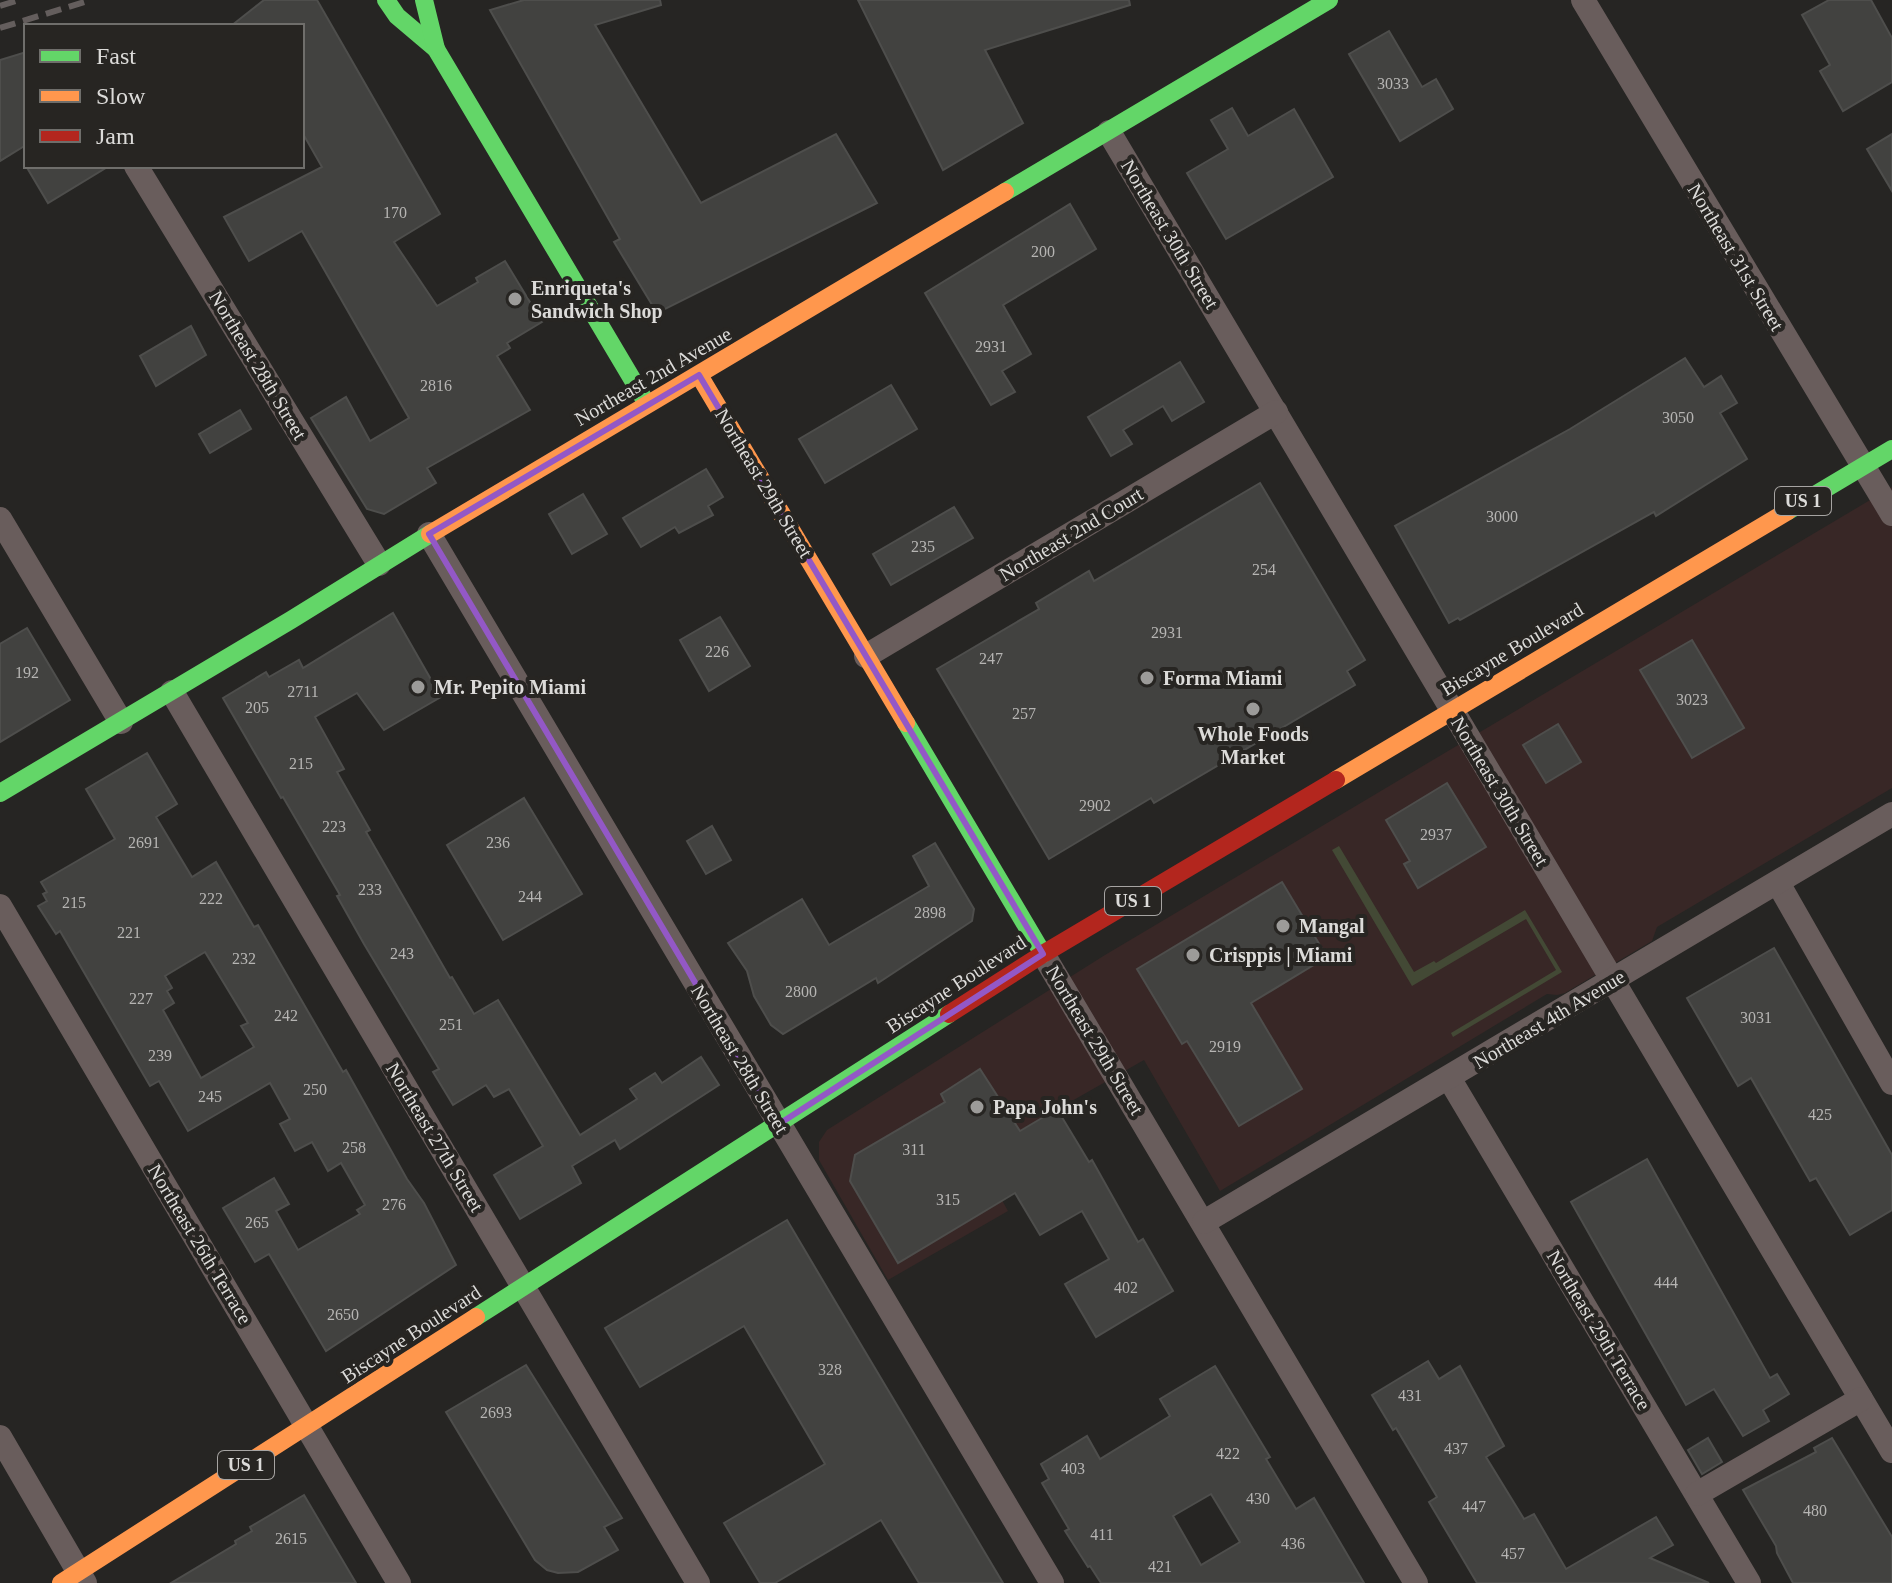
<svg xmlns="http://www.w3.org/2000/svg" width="1892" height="1583" font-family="Georgia,serif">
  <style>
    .commercial { fill: #382726 }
    .green { fill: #434935 }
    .building { fill: #424240; stroke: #4e4e4c; stroke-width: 2; fill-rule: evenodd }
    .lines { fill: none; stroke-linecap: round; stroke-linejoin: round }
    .street { stroke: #695d5c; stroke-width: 24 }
    .fast { stroke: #63d668; stroke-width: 18 }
    .slow { stroke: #ff974d; stroke-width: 18 }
    .jam { stroke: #b3261e; stroke-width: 18 }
    .rail { stroke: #645e5d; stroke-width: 6; stroke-dasharray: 16 8; stroke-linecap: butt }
    .marked { fill: none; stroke: #9358c6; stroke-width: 6; stroke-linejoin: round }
    .poi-dot { fill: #9c9b99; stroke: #272522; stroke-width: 3 }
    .labels { text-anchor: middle; stroke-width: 8; stroke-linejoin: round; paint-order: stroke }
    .number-label { font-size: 16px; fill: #b6b5b3 }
    .shield { fill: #272522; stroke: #a6a4a2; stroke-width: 2 }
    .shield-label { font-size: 18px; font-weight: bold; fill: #dcdbd9 }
    .street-label { font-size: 20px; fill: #dcdbd9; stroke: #272522 }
    .poi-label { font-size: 20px; font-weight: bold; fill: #dcdbd9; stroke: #272522; text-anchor: start }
  </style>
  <rect width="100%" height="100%" fill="#262523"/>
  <path class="commercial" d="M 1892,487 L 1892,788 L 1657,927 L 1652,941 L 1565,993 L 1557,995 L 1547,994 L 1220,1191 L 1144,1060 L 977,1155 L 1008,1211 L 888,1280 L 819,1160 L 819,1142 L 827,1130 L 1105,955 Z"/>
  <path class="green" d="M 1339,846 L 1414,972 L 1434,961 L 1436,963 L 1525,910 L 1562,972 L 1453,1037 L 1451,1033 L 1556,970 L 1526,919 L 1412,986 L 1332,850 Z"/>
  <g class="building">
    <path d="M 264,0 L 317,0 L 440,214 L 394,242 L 437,306 L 478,282 L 476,278 L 505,261 L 542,322 L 507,343 L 510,348 L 497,356 L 530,410 L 427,468 L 436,483 L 384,514 L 367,509 L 311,418 L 346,397 L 370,441 L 409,418 L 302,231 L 249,261 L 224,217 L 322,167 L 302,132 L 302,26 L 231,26 Z"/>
    <path d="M 524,0 L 660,0 L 661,5 L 595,25 L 701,203 L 836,134 L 877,203 L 657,313 L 614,242 L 620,239 L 490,10 Z"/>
    <path d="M 858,0 L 1129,0 L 1130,5 L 985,50 L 1023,123 L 943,170 Z"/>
    <path d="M 1829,0 L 1871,0 L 1892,38 L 1892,82 L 1843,111 L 1820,71 L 1830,65 L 1802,15 Z"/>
    <path d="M 1389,31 L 1422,87 L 1436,79 L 1453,109 L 1400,141 L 1349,54 Z"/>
    <path d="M 26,52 L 26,145 L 0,161 L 0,60 Z"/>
    <path d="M 1232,108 L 1248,136 L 1294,109 L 1333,177 L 1226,239 L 1187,173 L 1228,149 L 1211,120 Z"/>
    <path d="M 1892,134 L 1892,191 L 1867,149 Z"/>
    <path d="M 26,166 L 109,166 L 48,203 Z"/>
    <path d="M 1070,204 L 1096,249 L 1003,305 L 1031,354 L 1002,371 L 1015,392 L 991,405 L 925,293 Z"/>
    <path d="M 191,326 L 206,355 L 156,386 L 140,356 Z"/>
    <path d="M 1685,358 L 1704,387 L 1721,376 L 1737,403 L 1720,413 L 1747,459 L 1656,516 L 1654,512 L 1460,620 L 1458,618 L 1449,623 L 1395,526 L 1570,429 Z"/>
    <path d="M 1180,362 L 1204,402 L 1172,421 L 1163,406 L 1123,430 L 1132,444 L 1111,456 L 1088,417 Z"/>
    <path d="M 891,385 L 917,429 L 825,483 L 799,439 Z"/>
    <path d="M 240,410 L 251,429 L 210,453 L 199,434 Z"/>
    <path d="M 706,469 L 723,497 L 708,506 L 713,515 L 679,533 L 675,527 L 641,547 L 623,518 Z"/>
    <path d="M 1260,483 L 1365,660 L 1347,671 L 1355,685 L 1154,803 L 1151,798 L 1049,859 L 937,669 L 1039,609 L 1036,603 L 1089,571 L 1094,581 Z"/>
    <path d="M 583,494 L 607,534 L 572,554 L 549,514 Z"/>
    <path d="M 954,507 L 973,538 L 891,585 L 873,554 Z"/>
    <path d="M 393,613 L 441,697 L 384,730 L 357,693 L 315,717 L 344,769 L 337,772 L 370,830 L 366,832 L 450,978 L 452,977 L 474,1014 L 498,1000 L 580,1135 L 637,1099 L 630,1089 L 655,1073 L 662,1083 L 701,1057 L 719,1085 L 620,1149 L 615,1140 L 572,1166 L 581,1183 L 520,1219 L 494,1175 L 543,1146 L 509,1089 L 494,1097 L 486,1085 L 453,1105 L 433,1072 L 439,1069 L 364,944 L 337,896 L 340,895 L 283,797 L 281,798 L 223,698 L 266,672 L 269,677 L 299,660 L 303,668 Z"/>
    <path d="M 720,617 L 750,666 L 709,691 L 680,640 Z"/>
    <path d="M 27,628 L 70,700 L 0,742 L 0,644 Z"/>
    <path d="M 1692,640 L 1744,728 L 1692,758 L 1640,670 Z"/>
    <path d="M 1558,724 L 1581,762 L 1546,783 L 1523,745 Z"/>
    <path d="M 147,753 L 177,804 L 156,817 L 192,877 L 216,862 L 254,927 L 258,925 L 343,1072 L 346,1070 L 407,1179 L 424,1203 L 456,1265 L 326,1351 L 269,1254 L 255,1262 L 223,1208 L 274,1178 L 289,1204 L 276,1211 L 298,1250 L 360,1214 L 357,1210 L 365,1205 L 341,1163 L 328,1171 L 312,1142 L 295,1151 L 280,1124 L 290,1119 L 270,1083 L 188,1131 L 159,1081 L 150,1086 L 60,931 L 56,934 L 38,906 L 47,901 L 43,894 L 47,892 L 41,882 L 115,839 L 86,789 ZM 205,952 L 248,1023 L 241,1026 L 254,1047 L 201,1078 L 163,1010 L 174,1003 L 167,991 L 172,988 L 165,976 Z"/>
    <path d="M 1447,783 L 1486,847 L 1418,888 L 1404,864 L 1410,861 L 1386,820 Z"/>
    <path d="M 524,798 L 582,894 L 503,940 L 447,845 Z"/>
    <path d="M 712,826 L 731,860 L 706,874 L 687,841 Z"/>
    <path d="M 935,843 L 974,909 L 972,921 L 878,983 L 876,978 L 783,1034 L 771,1025 L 754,996 L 747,971 L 728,943 L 802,899 L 829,945 L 929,886 L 913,856 Z"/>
    <path d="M 1282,882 L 1327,957 L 1251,1003 L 1302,1089 L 1239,1126 L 1187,1041 L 1182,1044 L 1137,969 Z"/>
    <path d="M 1774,948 L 1892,1155 L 1892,1210 L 1850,1235 L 1816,1178 L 1810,1181 L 1751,1078 L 1738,1086 L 1687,998 Z"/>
    <path d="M 980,1069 L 1020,1131 L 1057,1109 L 1089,1162 L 1092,1160 L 1138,1242 L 1143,1239 L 1173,1291 L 1096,1337 L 1065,1284 L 1109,1259 L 1082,1211 L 1040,1235 L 1015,1193 L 898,1263 L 850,1181 L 855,1155 L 945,1102 L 941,1094 Z"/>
    <path d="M 1647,1159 L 1770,1378 L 1777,1374 L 1789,1394 L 1763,1410 L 1769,1421 L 1743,1436 L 1714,1389 L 1686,1405 L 1571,1202 Z"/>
    <path d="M 787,1220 L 829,1291 L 1003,1583 L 919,1583 L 881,1520 L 775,1583 L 760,1583 L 724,1523 L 825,1464 L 744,1326 L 640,1387 L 605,1328 Z"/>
    <path d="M 1428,1361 L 1439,1379 L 1460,1366 L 1504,1446 L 1486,1457 L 1524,1519 L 1534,1514 L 1566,1569 L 1656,1517 L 1673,1545 L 1650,1558 L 1709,1583 L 1477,1583 L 1429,1502 L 1437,1497 L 1396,1428 L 1393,1430 L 1372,1395 Z"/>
    <path d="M 526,1365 L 622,1518 L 604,1527 L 618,1550 L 578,1572 L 558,1573 L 547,1570 L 535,1560 L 446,1412 Z"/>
    <path d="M 1215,1366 L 1270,1457 L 1266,1459 L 1296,1509 L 1314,1498 L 1364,1583 L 1101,1583 L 1090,1566 L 1088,1567 L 1065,1531 L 1069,1529 L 1042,1483 L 1049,1479 L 1041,1464 L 1087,1436 L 1100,1459 L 1170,1416 L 1160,1399 ZM 1211,1494 L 1240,1542 L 1201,1565 L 1173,1516 Z"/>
    <path d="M 1708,1438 L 1722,1462 L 1702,1474 L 1688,1450 Z"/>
    <path d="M 1832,1438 L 1892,1537 L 1892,1583 L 1793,1583 L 1777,1553 L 1776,1546 L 1743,1490 L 1816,1452 L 1814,1448 Z"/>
    <path d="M 304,1495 L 356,1583 L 171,1583 L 236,1544 L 235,1541 L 252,1531 L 250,1527 Z"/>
  </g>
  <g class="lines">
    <g class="street">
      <path d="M 1583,0 L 1892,514"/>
      <path d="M 1109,132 L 1892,1451"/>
      <path d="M 136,166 L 379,564"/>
      <path d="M 0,519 L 121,722"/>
      <path d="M 429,534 L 1052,1583"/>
      <path d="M 866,656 L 1276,412"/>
      <path d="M 172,692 L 698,1583"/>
      <path d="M 1778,883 L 1892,1083"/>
      <path d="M 0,906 L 399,1583"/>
      <path d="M 1043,954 L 1416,1583"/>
      <path d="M 1449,1078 L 1749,1583"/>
      <path d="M 1204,1222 L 1892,814"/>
      <path d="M 0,1437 L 85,1583"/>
      <path d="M 1697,1494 L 1861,1399"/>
    </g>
    <g class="fast">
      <path d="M 386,0 L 397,16 L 436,49 L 647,404"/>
      <path d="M 424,0 L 436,49"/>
      <path d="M 1005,192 L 1329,0"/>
      <path d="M 1788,511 L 1892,449"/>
      <path d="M 906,723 L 1043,954"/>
      <path d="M 0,793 L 291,620 L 430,534"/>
      <path d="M 476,1317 L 949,1014"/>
    </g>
    <g class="slow">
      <path d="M 699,375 L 906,723"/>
      <path d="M 430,534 L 1005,192"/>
      <path d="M 1336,780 L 1788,511"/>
      <path d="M 61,1583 L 476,1317"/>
    </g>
    <path class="jam" d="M 949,1014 L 1043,954 L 1336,780"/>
    <g class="rail">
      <path d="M 0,6 L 19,0"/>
      <path d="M 0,28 L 91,0"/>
    </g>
  </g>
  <path class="marked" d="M 699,375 L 1043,954 L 779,1124 L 429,534 Z"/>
  <g class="poi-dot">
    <circle cx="515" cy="299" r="8"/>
    <circle cx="1147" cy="678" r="8"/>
    <circle cx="418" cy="687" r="8"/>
    <circle cx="1253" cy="709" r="8"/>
    <circle cx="1283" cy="926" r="8"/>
    <circle cx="1193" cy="955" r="8"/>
    <circle cx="977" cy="1107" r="8"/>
  </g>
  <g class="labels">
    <g class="number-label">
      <text x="1393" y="89">3033</text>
      <text x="395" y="218">170</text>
      <text x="1043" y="257">200</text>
      <text x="991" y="352">2931</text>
      <text x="436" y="391">2816</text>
      <text x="1678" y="423">3050</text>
      <text x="1502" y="522">3000</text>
      <text x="923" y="552">235</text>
      <text x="1264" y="575">254</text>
      <text x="1167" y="638">2931</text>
      <text x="717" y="657">226</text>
      <text x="991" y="664">247</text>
      <text x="27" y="678">192</text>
      <text x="303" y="697">2711</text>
      <text x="1692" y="705">3023</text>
      <text x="257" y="713">205</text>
      <text x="1024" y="719">257</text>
      <text x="301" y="769">215</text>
      <text x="1095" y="811">2902</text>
      <text x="334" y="832">223</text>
      <text x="1436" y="840">2937</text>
      <text x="144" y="848">2691</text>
      <text x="498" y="848">236</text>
      <text x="370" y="895">233</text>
      <text x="530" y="902">244</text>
      <text x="211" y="904">222</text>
      <text x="74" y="908">215</text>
      <text x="930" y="918">2898</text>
      <text x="129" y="938">221</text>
      <text x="402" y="959">243</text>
      <text x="244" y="964">232</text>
      <text x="801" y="997">2800</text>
      <text x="141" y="1004">227</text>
      <text x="286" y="1021">242</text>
      <text x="1756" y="1023">3031</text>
      <text x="451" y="1030">251</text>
      <text x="1225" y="1052">2919</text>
      <text x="160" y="1061">239</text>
      <text x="315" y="1095">250</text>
      <text x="210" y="1102">245</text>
      <text x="1820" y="1120">425</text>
      <text x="354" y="1153">258</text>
      <text x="914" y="1155">311</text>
      <text x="948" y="1205">315</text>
      <text x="394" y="1210">276</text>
      <text x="257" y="1228">265</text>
      <text x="1666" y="1288">444</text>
      <text x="1126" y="1293">402</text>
      <text x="343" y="1320">2650</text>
      <text x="830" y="1375">328</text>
      <text x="1410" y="1401">431</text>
      <text x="496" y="1418">2693</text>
      <text x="1456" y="1454">437</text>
      <text x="1228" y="1459">422</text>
      <text x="1073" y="1474">403</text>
      <text x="1258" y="1504">430</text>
      <text x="1474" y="1512">447</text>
      <text x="1815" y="1516">480</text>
      <text x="1102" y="1540">411</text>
      <text x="291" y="1544">2615</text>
      <text x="1293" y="1549">436</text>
      <text x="1513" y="1559">457</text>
      <text x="1160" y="1572">421</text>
    </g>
    <g class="shield">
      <rect x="1775" y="487" width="56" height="28" rx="6"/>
      <rect x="1105" y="887" width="56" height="28" rx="6"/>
      <rect x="218" y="1451" width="56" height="28" rx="6"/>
    </g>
    <g class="shield-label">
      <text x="1803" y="507">US 1</text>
      <text x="1133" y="907">US 1</text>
      <text x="246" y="1471">US 1</text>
    </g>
    <g class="street-label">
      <text transform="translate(1170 234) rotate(59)" y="7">Northeast 30th Street</text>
      <text transform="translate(1736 257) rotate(59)" y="7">Northeast 31st Street</text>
      <text transform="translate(258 365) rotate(59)" y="7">Northeast 28th Street</text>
      <text transform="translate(653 376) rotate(-30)" y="7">Northeast 2nd Avenue</text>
      <text transform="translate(764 483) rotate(59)" y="7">Northeast 29th Street</text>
      <text transform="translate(1071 534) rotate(-31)" y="7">Northeast 2nd Court</text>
      <text transform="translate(1512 649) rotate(-31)" y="7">Biscayne Boulevard</text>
      <text transform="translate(1500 791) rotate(59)" y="7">Northeast 30th Street</text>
      <text transform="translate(956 984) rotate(-33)" y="7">Biscayne Boulevard</text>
      <text transform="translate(1549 1019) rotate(-31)" y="7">Northeast 4th Avenue</text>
      <text transform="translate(1095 1040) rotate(59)" y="7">Northeast 29th Street</text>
      <text transform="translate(740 1059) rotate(59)" y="7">Northeast 28th Street</text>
      <text transform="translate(435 1137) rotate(59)" y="7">Northeast 27th Street</text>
      <text transform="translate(200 1244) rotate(59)" y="7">Northeast 26th Terrace</text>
      <text transform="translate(1599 1330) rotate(59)" y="7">Northeast 29th Terrace</text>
      <text transform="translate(411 1334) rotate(-33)" y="7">Biscayne Boulevard</text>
    </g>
    <g class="poi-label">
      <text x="531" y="295">Enriqueta's<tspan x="531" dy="23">Sandwich Shop</tspan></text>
      <text x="1163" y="685">Forma Miami</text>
      <text x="434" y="694">Mr. Pepito Miami</text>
      <text x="1253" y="741" text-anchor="middle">Whole Foods<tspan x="1253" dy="23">Market</tspan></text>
      <text x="1299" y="933">Mangal</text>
      <text x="1209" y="962">Crisppis | Miami</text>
      <text x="993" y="1114">Papa John's</text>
    </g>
  </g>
  <rect x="24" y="24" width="280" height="144" fill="#272522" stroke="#6f6e6b" stroke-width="2"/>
  <rect x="40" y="50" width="40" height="12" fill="#63d668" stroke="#6f6e6b" stroke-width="2"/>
  <text x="96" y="64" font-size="24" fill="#dcdbd9">Fast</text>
  <rect x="40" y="90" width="40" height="12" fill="#ff974d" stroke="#6f6e6b" stroke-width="2"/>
  <text x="96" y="104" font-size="24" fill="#dcdbd9">Slow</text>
  <rect x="40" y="130" width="40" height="12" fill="#b3261e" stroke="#6f6e6b" stroke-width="2"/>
  <text x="96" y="144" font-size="24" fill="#dcdbd9">Jam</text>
</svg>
